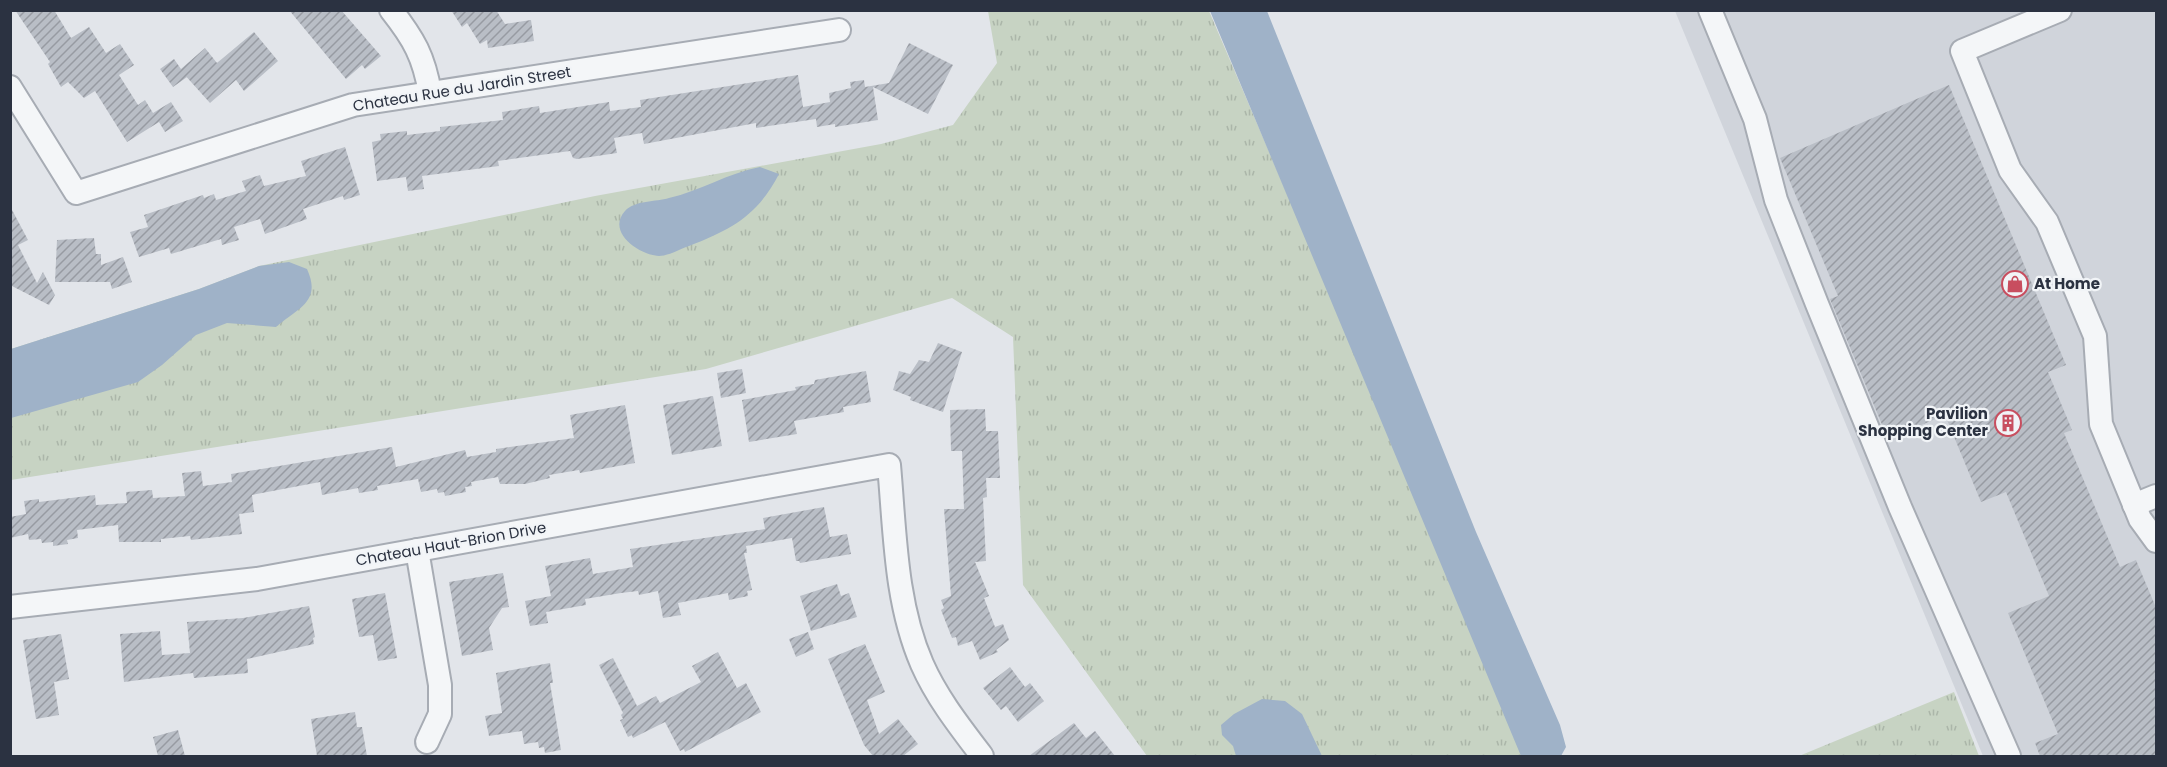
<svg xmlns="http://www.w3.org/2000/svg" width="2167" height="767" font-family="Poppins,sans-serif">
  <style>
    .built { fill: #d0d4db }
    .grass { fill: url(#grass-tufts) }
    .water { fill: #9fb2c8 }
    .building { fill: url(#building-hatch) }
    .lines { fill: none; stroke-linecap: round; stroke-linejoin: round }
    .minor-casing { stroke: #a7acb4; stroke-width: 26 }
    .minor { stroke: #f4f6f8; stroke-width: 22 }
    .labels { text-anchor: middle; stroke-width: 4.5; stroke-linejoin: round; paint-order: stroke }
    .street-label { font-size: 15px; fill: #2b3241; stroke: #f1f4f7 }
    .poi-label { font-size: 15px; font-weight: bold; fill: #2b3241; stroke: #f1f4f7; text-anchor: start }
  </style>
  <defs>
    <pattern id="grass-tufts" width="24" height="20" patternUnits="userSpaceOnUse" patternTransform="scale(1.5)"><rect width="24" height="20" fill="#c7d3c3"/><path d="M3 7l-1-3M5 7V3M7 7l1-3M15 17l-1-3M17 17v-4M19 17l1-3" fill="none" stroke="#abb6a9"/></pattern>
    <pattern id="building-hatch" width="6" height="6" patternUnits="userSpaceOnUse" patternTransform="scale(1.5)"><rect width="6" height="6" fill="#b9bec6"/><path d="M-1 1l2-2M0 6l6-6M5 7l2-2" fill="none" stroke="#979ba2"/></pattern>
  </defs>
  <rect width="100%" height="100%" fill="#e2e5ea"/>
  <path class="built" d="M 1675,11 L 2156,11 L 2156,756 L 1983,756 Z"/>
  <g class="grass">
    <path d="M 988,11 L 1209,11 L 1527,756 L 1147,756 L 1023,585 L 1013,337 L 952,298 L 706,369 L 11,480 L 11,349 L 199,289 L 259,266 L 595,196 L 881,144 L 953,125 L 997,63 Z"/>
    <path d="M 1954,692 L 1979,756 L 1799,756 Z"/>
  </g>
  <g class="water">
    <path d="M 1210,11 L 1267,11 L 1476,532 L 1560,725 L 1566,747 L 1561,756 L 1521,756 Z"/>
    <path d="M 760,167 L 779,174 C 757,216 732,229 689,246 C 680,249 668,256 659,256 C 639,255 606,232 625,211 C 635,200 656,202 669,198 C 700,191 728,173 760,167 Z"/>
    <path d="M 289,262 L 307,269 C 322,302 298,308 276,327 L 227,323 L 196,335 L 162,365 L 138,382 L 11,418 L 11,349 L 199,289 L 259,266 Z"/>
    <path d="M 1262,699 L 1285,701 L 1302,714 L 1322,756 L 1236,756 L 1233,746 L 1222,735 L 1221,725 L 1234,714 Z"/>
  </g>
  <g class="building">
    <path d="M 15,10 L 54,10 L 71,38 L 89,27 L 106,53 L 120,44 L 134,65 L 119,75 L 138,105 L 145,100 L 153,113 L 171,102 L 183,121 L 165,132 L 159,122 L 127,142 L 95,91 L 84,98 L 68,82 L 61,87 L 48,64 L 50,62 Z"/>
    <path d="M 289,10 L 341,10 L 381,56 L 365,69 L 362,65 L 346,79 Z"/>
    <path d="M 451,10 L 496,10 L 505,24 L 531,20 L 534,41 L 488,48 L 487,40 L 480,44 L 467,23 L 462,27 Z"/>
    <path d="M 254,32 L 278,61 L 244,91 L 236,80 L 210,103 L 183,73 L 187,77 L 173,87 L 160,69 L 174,59 L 181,69 L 205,48 L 217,63 Z"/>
    <path d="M 909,43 L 953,65 L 928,114 L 873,87 L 878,120 L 835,127 L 835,124 L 817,127 L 816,119 L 756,128 L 756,123 L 644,144 L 642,133 L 614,138 L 617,153 L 577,159 L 573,158 L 570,151 L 498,161 L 499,166 L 422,176 L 424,189 L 408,191 L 406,177 L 377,181 L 372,142 L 381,140 L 380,134 L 407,131 L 407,135 L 440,131 L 440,127 L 503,120 L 502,112 L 539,106 L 540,113 L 609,102 L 610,111 L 641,107 L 640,100 L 798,75 L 803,107 L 830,102 L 829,93 L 851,88 L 850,82 L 864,80 L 865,87 L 889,83 Z"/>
    <path d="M 1949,85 L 2066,365 L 2048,372 L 2072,430 L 2064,433 L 2120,567 L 2136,560 L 2157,610 L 2157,756 L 2040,756 L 2035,743 L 2058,734 L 2008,613 L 2049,596 L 2006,492 L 1981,502 L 1945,415 L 1888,439 L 1830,299 L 1838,296 L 1780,158 Z"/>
    <path d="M 345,147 L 360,195 L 344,200 L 343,196 L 303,209 L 307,219 L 265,234 L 260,219 L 234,227 L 239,240 L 222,245 L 221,239 L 171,254 L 169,248 L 139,257 L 130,232 L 148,227 L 144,215 L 203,195 L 204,198 L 214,194 L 216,200 L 246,191 L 242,181 L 260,175 L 264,186 L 306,176 L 301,161 Z"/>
    <path d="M 10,206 L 28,240 L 18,245 L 37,283 L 43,272 L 55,295 L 49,305 L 10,285 Z"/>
    <path d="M 94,238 L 96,254 L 101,254 L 101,265 L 123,257 L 132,282 L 112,289 L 110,282 L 55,282 L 57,240 Z"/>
    <path d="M 938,343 L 962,352 L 943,412 L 910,400 L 911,397 L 893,390 L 899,371 L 910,374 L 919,360 L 929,362 Z"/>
    <path d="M 742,369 L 746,393 L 721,398 L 717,373 Z"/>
    <path d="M 866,371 L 871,402 L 843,407 L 844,412 L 794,421 L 797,434 L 749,442 L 742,400 L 796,390 L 795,387 L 814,384 L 815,380 Z"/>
    <path d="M 713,396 L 722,446 L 672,455 L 663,405 Z"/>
    <path d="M 625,405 L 635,463 L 580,473 L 579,470 L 549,475 L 550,478 L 525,484 L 500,484 L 498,477 L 471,482 L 472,486 L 465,487 L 466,492 L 445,496 L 444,492 L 438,493 L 437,489 L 421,492 L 418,479 L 377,486 L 378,490 L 359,493 L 358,488 L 322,495 L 320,482 L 252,495 L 254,512 L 239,514 L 242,534 L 191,540 L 190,536 L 161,539 L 161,542 L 119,542 L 118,525 L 77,530 L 78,538 L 67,540 L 68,544 L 53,546 L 53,542 L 42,543 L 41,539 L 29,540 L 28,534 L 10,538 L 10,517 L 26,514 L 24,501 L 39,499 L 39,502 L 95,495 L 96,505 L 127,503 L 126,492 L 152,490 L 153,498 L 185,496 L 182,473 L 201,471 L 203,486 L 232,482 L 231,474 L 392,447 L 396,467 L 465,450 L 467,457 L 496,452 L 496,449 L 574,438 L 570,415 Z"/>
    <path d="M 985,409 L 986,431 L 998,431 L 1000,478 L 986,478 L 987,497 L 983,498 L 986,561 L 975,562 L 989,596 L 984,598 L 995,627 L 1003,624 L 1009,640 L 996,650 L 998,652 L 980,660 L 972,641 L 958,646 L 956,637 L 952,638 L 941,610 L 944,608 L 941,600 L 951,596 L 944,509 L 964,509 L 962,451 L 951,451 L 950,410 Z"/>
    <path d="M 824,507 L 830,537 L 847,534 L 851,554 L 800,563 L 799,561 L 796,561 L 792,538 L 746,546 L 747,553 L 744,553 L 752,590 L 747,591 L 748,596 L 729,600 L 728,593 L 678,603 L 681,615 L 663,618 L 658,591 L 639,595 L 638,591 L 621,593 L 585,599 L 586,605 L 546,612 L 548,623 L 530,626 L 525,601 L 551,596 L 545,566 L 590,558 L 593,574 L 633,567 L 630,549 L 765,529 L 763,518 Z"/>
    <path d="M 503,573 L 509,607 L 502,608 L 489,628 L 493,650 L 462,656 L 449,582 Z"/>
    <path d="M 837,584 L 841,596 L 849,593 L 857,617 L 811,631 L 800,596 Z"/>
    <path d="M 385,593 L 397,658 L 378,661 L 373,635 L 359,637 L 352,599 Z"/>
    <path d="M 309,606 L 315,637 L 313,638 L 314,644 L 247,659 L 248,673 L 194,678 L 193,673 L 124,682 L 120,634 L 160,631 L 162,655 L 190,653 L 187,622 L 243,618 Z"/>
    <path d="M 808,632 L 814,649 L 796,657 L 789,639 Z"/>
    <path d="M 61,634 L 69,679 L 54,682 L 59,715 L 36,719 L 23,640 Z"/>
    <path d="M 865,644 L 885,692 L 867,700 L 879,734 L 898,719 L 918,744 L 903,756 L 873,756 L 864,745 L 828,659 Z"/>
    <path d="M 718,652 L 737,688 L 746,683 L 761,712 L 685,752 L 684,749 L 680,751 L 665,722 L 633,738 L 632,735 L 628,737 L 620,720 L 623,719 L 621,715 L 623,713 L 599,665 L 613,658 L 637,706 L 656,696 L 660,703 L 701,682 L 692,666 Z"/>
    <path d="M 550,663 L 553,683 L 550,683 L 561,750 L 545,753 L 544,747 L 539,748 L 538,742 L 524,744 L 522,731 L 489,736 L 485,716 L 502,713 L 496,673 Z"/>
    <path d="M 1010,667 L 1025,687 L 1030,683 L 1044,701 L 1018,722 L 1006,706 L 1001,710 L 983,688 Z"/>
    <path d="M 355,712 L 357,727 L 362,727 L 367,756 L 317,756 L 311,719 Z"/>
    <path d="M 1074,723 L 1086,738 L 1095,731 L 1115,756 L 1029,756 Z"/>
    <path d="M 178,730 L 185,756 L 158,756 L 153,737 Z"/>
  </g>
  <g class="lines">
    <defs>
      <g id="minor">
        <path d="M 391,10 C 414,39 424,57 430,93"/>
        <path d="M 1710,10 L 1755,119 L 1776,200 L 1817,304 L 1900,507 L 2009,756"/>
        <path d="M 2060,10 L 1962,51 L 2010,170 L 2047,222 L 2095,336 L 2101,424 L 2140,519 L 2156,541"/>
        <path d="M 10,87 L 76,193 L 353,105 L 839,30"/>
        <path d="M 2134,505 L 2156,496"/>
        <path d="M 417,550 L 440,685 L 440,714 L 427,742"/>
        <path d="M 10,607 L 257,579 L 889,465 C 895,531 895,602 922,664 C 937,698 960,727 982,756"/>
      </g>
    </defs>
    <use href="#minor" class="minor-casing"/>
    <use href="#minor" class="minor"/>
  </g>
  <defs>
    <symbol id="shop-ring" viewBox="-11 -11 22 22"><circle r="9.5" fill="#f1f4f7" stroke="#c84e5f" stroke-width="1.5"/><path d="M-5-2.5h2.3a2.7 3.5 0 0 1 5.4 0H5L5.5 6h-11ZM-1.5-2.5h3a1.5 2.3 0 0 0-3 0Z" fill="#c84e5f"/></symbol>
    <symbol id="building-ring" viewBox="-11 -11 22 22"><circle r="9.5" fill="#f1f4f7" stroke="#c84e5f" stroke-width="1.5"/><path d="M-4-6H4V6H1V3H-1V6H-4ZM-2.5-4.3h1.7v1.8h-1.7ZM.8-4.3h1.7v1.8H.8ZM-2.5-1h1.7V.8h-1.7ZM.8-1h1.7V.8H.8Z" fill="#c84e5f"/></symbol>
  </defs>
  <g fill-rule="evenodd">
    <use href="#shop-ring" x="2000" y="269" width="30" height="30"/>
    <use href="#building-ring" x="1993" y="408" width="30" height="30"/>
  </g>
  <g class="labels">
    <g class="street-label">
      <text transform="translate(462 89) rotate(-9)" y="5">Chateau Rue du Jardin Street</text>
      <text transform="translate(451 544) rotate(-10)" y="5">Chateau Haut-Brion Drive</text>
    </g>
    <g class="poi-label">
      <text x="2034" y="289">At Home</text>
      <text x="1988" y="419" text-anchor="end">Pavilion<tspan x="1988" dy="17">Shopping Center</tspan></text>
    </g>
  </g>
  <rect width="2167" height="767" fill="none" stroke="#2b3241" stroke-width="24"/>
</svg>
